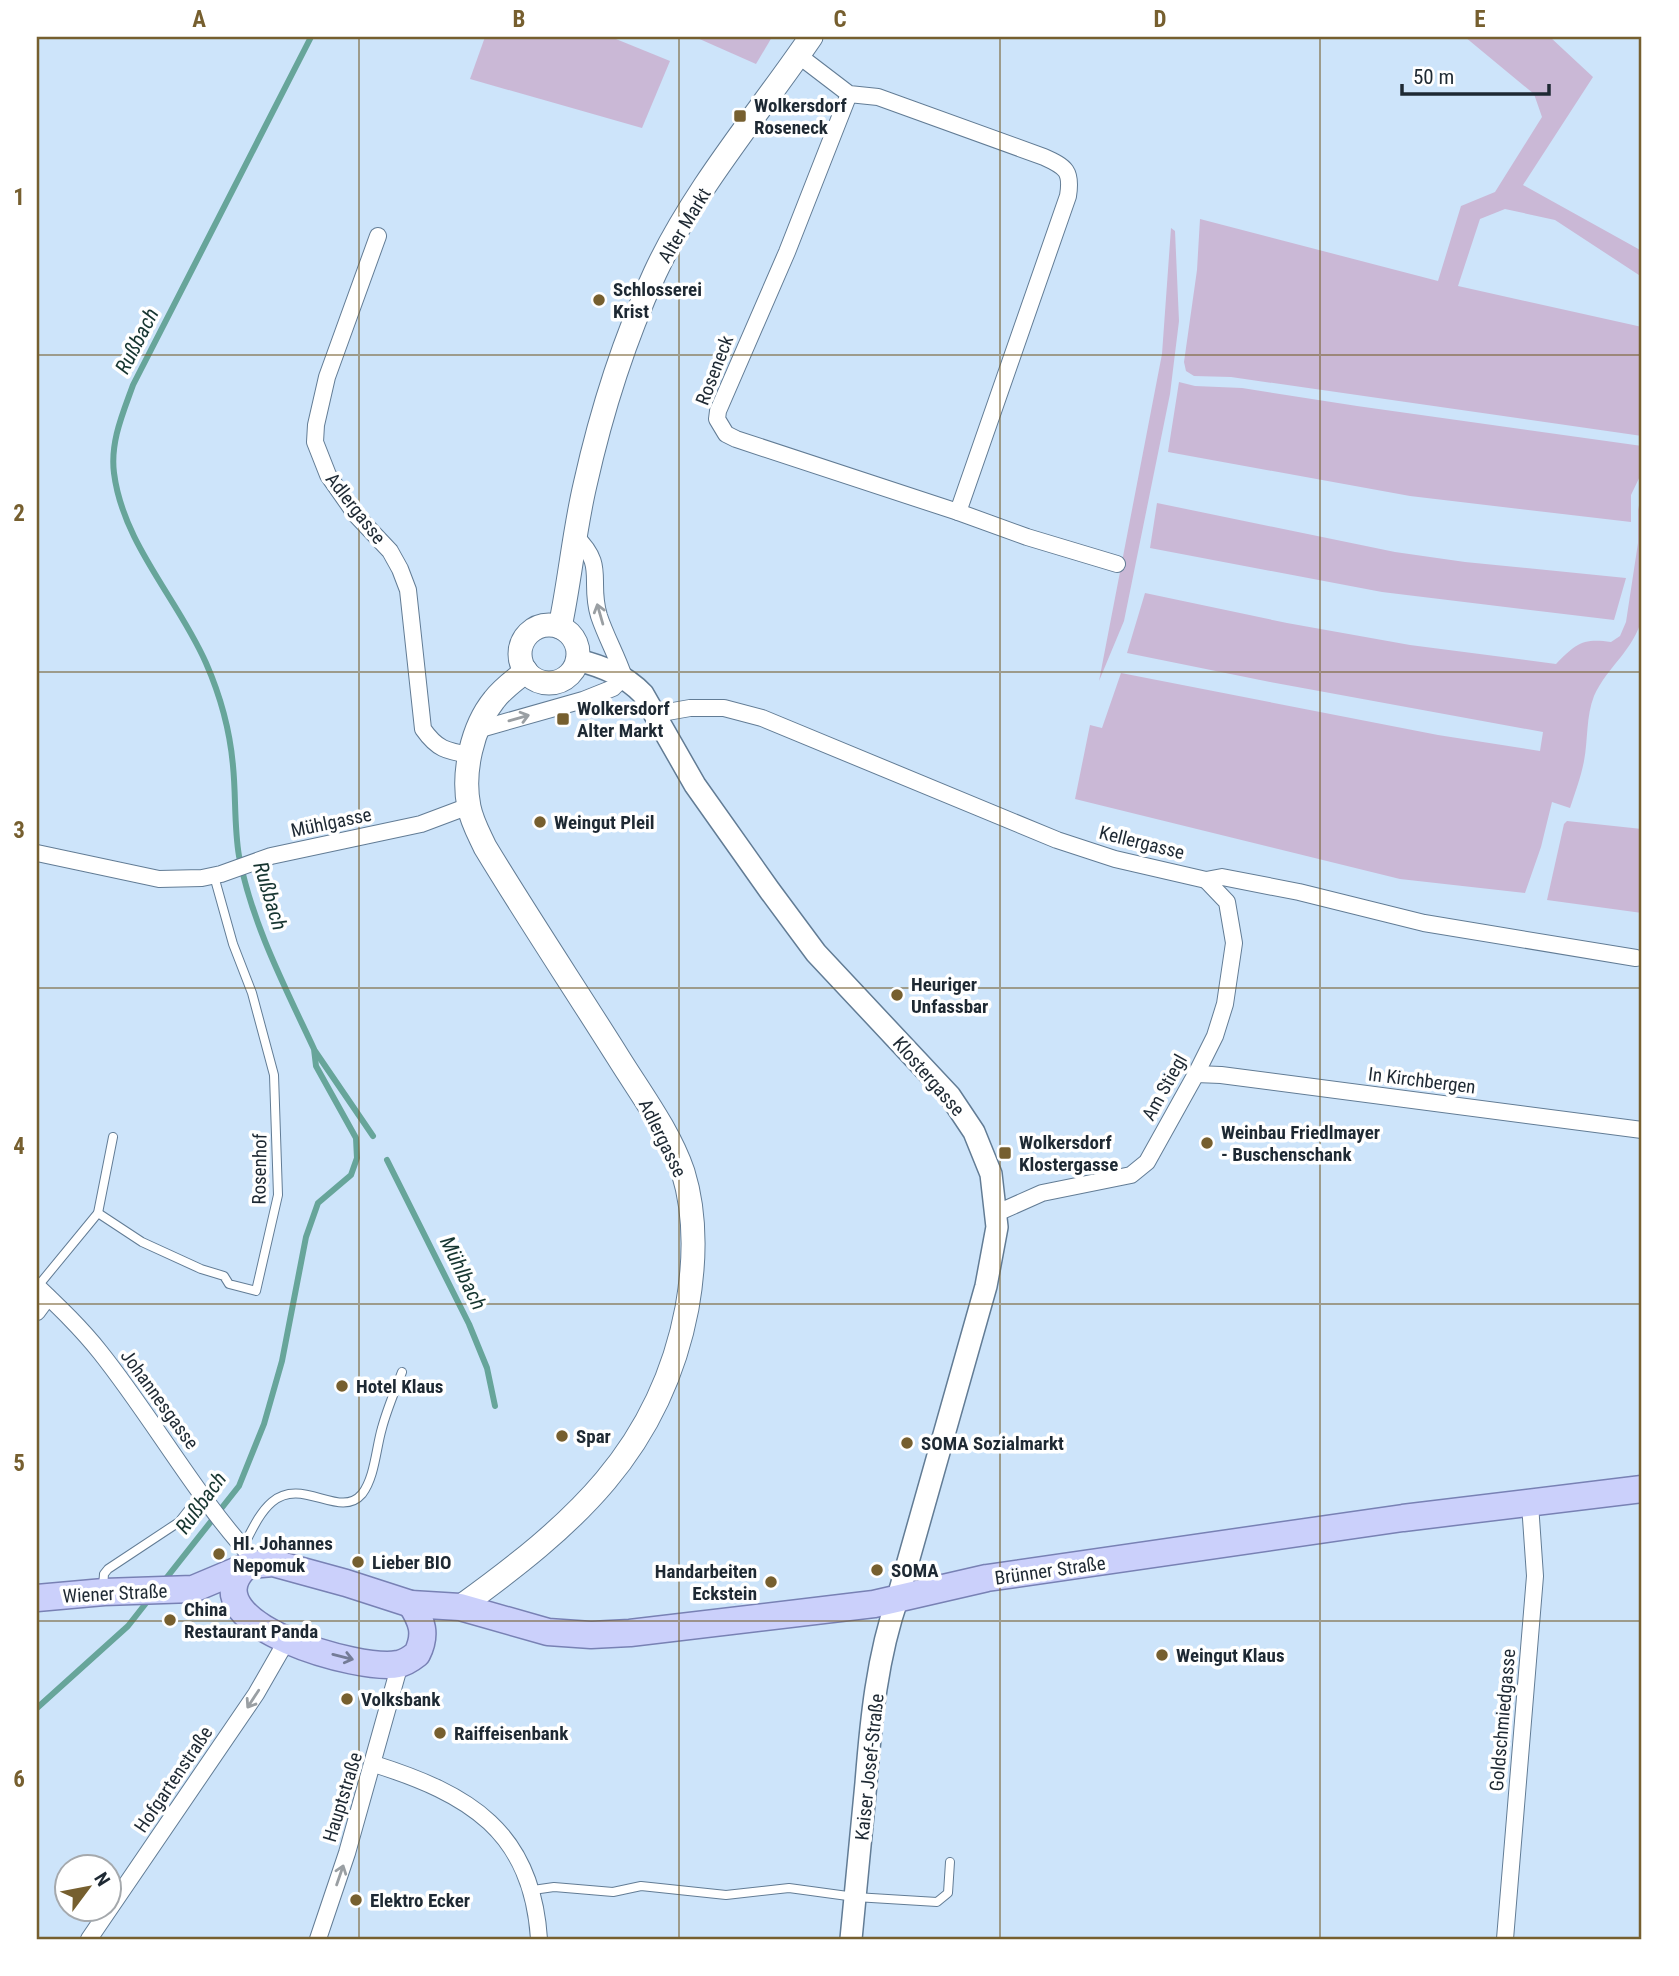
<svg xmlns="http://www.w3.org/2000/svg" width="1679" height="1976" font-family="'Roboto Condensed',sans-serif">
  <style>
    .green { fill: #cab8d6 }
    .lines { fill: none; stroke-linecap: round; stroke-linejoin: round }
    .stream { stroke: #67a59a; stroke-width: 6 }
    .service-casing { stroke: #627c95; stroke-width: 10 }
    .minor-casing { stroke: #627c95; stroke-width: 18 }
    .tertiary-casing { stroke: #627c95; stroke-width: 24 }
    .secondary-casing { stroke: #627c95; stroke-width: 25 }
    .primary-casing { stroke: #7881b4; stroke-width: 29 }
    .service { stroke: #fff; stroke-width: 8 }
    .minor { stroke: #fff; stroke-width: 16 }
    .tertiary { stroke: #fff; stroke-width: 21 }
    .secondary { stroke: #fff; stroke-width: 23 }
    .primary { stroke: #cbd0fb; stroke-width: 26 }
    .oneway { stroke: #9a9fa3 }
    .oneway2 { stroke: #747c97 }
    .grid { fill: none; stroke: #765f2f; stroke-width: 2; stroke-opacity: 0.55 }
    .poi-dot { fill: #765f2f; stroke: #fff; stroke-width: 2.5 }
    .labels { text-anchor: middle; stroke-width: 7; stroke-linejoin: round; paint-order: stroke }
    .poi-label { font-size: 19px; font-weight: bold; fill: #1e2933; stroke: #fff; text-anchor: start }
    .street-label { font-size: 19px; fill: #1e2933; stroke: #fff }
    .water-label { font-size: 21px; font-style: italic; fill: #163530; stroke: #fff }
    .neatline { fill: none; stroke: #765f2f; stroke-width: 2.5 }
    .grid-label { font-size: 23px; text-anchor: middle; font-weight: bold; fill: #765f2f }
  </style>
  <rect width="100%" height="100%" fill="#cde4fa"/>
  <g class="green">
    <path d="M 485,37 L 611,37 L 670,61 L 642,128 L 470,79 Z"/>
    <path d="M 695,37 L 772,37 L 756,64 Z"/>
    <path d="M 1465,37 L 1550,37 L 1593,77 L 1523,185 L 1642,251 L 1642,277 L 1555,220 L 1505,209 L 1480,219 L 1458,286 L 1642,327 L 1642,436 L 1231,377 L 1194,376 L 1186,371 L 1184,362 L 1197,270 L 1200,219 L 1438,281 L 1461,206 L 1495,192 L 1542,117 L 1534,94 Z"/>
    <path d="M 1171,228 L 1175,231 L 1179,321 L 1170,394 L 1124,621 L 1099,681 L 1162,354 Z"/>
    <path d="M 1179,382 L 1195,386 L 1242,388 L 1357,406 L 1642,446 L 1642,472 L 1631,495 L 1631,522 L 1410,496 L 1168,452 Z"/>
    <path d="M 1642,490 L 1642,618 C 1634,650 1607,667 1594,696 C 1586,716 1588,740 1584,761 C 1581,777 1575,793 1570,808 L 1552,802 L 1541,847 L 1525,893 L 1400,879 L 1075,799 L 1090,725 L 1102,728 L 1121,673 L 1438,735 L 1540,751 L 1543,732 L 1270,682 L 1127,653 L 1145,593 L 1287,623 L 1410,645 L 1556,664 C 1576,644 1582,638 1611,642 L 1620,636 L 1626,622 L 1638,543 L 1638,510 Z"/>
    <path d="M 1157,503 L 1395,552 L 1465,562 L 1626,578 L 1614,620 L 1382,592 L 1150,548 Z"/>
    <path d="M 1567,821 L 1642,829 L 1642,913 L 1547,900 L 1564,824 Z"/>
  </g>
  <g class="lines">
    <g class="stream">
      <path d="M 315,1051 L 373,1136"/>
      <path d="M 387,1160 L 469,1324 L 487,1368 L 495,1406"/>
      <path d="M 164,1581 L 239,1486 L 264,1424 L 282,1361 L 306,1237 L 318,1203 L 351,1175 L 357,1158 L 356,1138 L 316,1066 L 314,1049 C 285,987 252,924 239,856 C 234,827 236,795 233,766 C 230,731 220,695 206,663 C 178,599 123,544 114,473 C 110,442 123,413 133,385 L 311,37"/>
      <path d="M 37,1708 L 128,1626 L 150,1598"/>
    </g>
    <defs>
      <g id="service">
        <path d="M 98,1213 L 142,1242 L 201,1269 L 224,1276 L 229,1284 L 256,1291 L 278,1195 L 274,1075 L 252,993 L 233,944 L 214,876"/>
        <path d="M 38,1286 L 98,1213 L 113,1137"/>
        <path d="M 243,1547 C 251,1532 259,1513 272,1502 C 302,1476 340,1520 362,1494 C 375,1477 376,1448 382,1428 C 387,1409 395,1391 402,1372"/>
        <path d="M 103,1587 L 104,1574 L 108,1569 L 179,1522 L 201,1494"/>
        <path d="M 533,1890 L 554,1887 L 613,1892 L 641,1886 L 726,1895 L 789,1888 L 855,1897 L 937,1902 L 948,1893 L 950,1862"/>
      </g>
      <g id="minor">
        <path d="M 798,55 L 849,94 L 878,97 L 1044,157 C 1066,167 1072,171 1068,196 L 958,512 L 736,439 L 726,434 L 717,419 L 718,411 L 787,252 L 849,94"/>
        <path d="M 378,236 L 327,377 L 316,425 L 315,442 L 328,475 L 356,515 L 390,551 L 400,569 L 408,590 L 423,729 C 437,749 446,751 470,755"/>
        <path d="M 958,512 L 1027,537 L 1117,564"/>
        <path d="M 656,714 L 690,708 L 724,708 L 762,718 L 1057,840 L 1115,859 L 1206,880 L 1222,877 L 1299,892 L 1424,923 L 1636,958"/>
        <path d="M 477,730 L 583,700 L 613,688 L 624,677 C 617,656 606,637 599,616 C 588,580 607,566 575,536"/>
        <path d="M 37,853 L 159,879 L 202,878 L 221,874 L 271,856 L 421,824 L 469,806"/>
        <path d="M 1196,1074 L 1221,1075 L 1642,1130"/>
        <path d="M 997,1213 L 1042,1193 L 1131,1175 L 1147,1162 L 1196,1074 L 1215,1036 L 1225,1004 L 1234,943 L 1227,902 L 1206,880"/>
        <path d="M 37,1286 C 59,1307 81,1328 100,1352 C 155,1421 197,1499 258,1564"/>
        <path d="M 37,1312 L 48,1297"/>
        <path d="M 374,1764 C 469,1794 532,1831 539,1939"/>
        <path d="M 89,1939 L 256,1694 L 287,1640"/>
        <path d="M 318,1939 L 347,1853 L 400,1664"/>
        <path d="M 1505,1939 L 1535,1576 L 1530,1504"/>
      </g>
      <path id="tertiary" d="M 577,660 C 602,666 625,675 643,694 L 695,785 L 770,891 L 816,953 L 950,1096 L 974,1132 L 991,1174 L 997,1227 L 986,1286 L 898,1597 C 877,1657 871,1720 866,1783 C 861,1835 856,1887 851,1939"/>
      <g id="secondary">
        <circle cx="549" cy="654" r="29"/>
        <path d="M 560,627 C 570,580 574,532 585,485 C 601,413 624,340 655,273 C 694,189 759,113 811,37"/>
        <path d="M 460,1607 C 572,1526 660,1451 687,1308 C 695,1263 697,1217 683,1172 C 669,1131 641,1094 618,1057 C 574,987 528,918 485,847 C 479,834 472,822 469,807 C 462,773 472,727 494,700 C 503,688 515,680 526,671"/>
      </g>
      <g id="primary">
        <path d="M 243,1569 C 192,1625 362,1672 398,1664 C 405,1663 412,1658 417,1654 C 427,1634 422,1621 411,1604"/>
        <path d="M 37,1598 L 104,1592 L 193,1589 L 250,1565 L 273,1563 L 346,1583 L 411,1604 L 460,1607 L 548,1632 L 591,1635 L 630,1633 L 874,1604 L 987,1578 L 1403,1518 L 1642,1489"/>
      </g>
    </defs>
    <use href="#service" class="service-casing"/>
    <use href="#minor" class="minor-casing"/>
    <use href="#tertiary" class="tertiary-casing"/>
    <use href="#secondary" class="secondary-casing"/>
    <use href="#primary" class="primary-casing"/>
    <use href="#service" class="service"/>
    <use href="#minor" class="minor"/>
    <use href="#tertiary" class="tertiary"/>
    <use href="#secondary" class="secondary"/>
    <use href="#primary" class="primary"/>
  </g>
  <defs><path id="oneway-shaft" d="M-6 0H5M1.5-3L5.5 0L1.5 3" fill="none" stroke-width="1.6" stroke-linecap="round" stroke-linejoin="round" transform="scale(1.75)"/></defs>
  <g class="oneway">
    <use href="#oneway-shaft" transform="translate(600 614) rotate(-106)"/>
    <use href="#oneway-shaft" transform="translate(519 718) rotate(-16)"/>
    <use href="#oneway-shaft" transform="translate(253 1699) rotate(123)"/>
    <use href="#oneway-shaft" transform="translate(340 1875) rotate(-71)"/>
  </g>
  <use class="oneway2" href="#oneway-shaft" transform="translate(343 1657) rotate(14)"/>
  <path class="grid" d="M 359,37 L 359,1939M 679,37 L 679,1939M 1000,37 L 1000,1939M 1320,37 L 1320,1939M 37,355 L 1642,355M 37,672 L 1642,672M 37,988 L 1642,988M 37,1304 L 1642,1304M 37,1621 L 1642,1621"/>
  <g class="poi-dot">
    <rect x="733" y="109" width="14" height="14" rx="3.5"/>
    <circle cx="599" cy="300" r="7"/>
    <rect x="556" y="712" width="14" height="14" rx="3.5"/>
    <circle cx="540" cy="822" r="7"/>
    <circle cx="897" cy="995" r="7"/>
    <circle cx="1207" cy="1143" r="7"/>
    <rect x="998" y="1146" width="14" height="14" rx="3.5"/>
    <circle cx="342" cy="1386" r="7"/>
    <circle cx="562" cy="1436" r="7"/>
    <circle cx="907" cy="1443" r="7"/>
    <circle cx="219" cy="1554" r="7"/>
    <circle cx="358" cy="1562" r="7"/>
    <circle cx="877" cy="1570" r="7"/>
    <circle cx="771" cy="1582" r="7"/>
    <circle cx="170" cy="1620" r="7"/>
    <circle cx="1162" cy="1655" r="7"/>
    <circle cx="347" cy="1699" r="7"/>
    <circle cx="440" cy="1733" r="7"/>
    <circle cx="356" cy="1900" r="7"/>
  </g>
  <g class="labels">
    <g class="poi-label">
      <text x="754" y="112">Wolkersdorf<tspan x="754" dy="22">Roseneck</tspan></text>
      <text x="613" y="296">Schlosserei<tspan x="613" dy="22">Krist</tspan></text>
      <text x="577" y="715">Wolkersdorf<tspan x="577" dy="22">Alter Markt</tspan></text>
      <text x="554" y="829">Weingut Pleil</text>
      <text x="911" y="991">Heuriger<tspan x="911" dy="22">Unfassbar</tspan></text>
      <text x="1221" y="1139">Weinbau Friedlmayer<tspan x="1221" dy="22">- Buschenschank</tspan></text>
      <text x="1019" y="1149">Wolkersdorf<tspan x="1019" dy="22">Klostergasse</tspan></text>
      <text x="356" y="1393">Hotel Klaus</text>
      <text x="576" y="1443">Spar</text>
      <text x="921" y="1450">SOMA Sozialmarkt</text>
      <text x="233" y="1550">Hl. Johannes<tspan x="233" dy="22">Nepomuk</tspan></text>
      <text x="372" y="1569">Lieber BIO</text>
      <text x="891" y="1577">SOMA</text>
      <text x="757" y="1578" text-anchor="end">Handarbeiten<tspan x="757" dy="22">Eckstein</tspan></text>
      <text x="184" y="1616">China<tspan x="184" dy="22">Restaurant Panda</tspan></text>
      <text x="1176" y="1662">Weingut Klaus</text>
      <text x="361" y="1706">Volksbank</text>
      <text x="454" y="1740">Raiffeisenbank</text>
      <text x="370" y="1907">Elektro Ecker</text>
    </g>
    <g class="street-label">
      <text transform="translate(684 225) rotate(-59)" y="7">Alter Markt</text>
      <text transform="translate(714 370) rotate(-69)" y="7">Roseneck</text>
      <text transform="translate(356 508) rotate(52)" y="7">Adlergasse</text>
      <text transform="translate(331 822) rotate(-12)" y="7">Mühlgasse</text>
      <text transform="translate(1142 842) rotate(14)" y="7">Kellergasse</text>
      <text transform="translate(929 1076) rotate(49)" y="7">Klostergasse</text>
      <text transform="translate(1422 1080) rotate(7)" y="7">In Kirchbergen</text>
      <text transform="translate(1164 1087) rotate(-61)" y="7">Am Stiegl</text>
      <text transform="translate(663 1138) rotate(64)" y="7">Adlergasse</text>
      <text transform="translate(259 1169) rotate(-89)" y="7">Rosenhof</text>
      <text transform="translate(160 1399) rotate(54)" y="7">Johannesgasse</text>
      <text transform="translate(1050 1570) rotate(-8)" y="7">Brünner Straße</text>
      <text transform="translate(115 1593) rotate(-3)" y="7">Wiener Straße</text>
      <text transform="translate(1502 1720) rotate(-85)" y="7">Goldschmiedgasse</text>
      <text transform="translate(869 1767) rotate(-84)" y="7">Kaiser Josef-Straße</text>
      <text transform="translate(173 1779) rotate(-56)" y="7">Hofgartenstraße</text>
      <text transform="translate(342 1797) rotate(-73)" y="7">Hauptstraße</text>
    </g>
    <g class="water-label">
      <text transform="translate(137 341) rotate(-63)" y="7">Rußbach</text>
      <text transform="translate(270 896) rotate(73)" y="7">Rußbach</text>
      <text transform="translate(463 1273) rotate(64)" y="7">Mühlbach</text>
      <text transform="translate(201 1503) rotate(-54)" y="7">Rußbach</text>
    </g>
  </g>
  <rect width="1679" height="1976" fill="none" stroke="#ffffff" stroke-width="77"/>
  <g transform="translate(88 1888) rotate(58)"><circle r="33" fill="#ffffff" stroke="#a5a9ad" stroke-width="2"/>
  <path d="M0-5L12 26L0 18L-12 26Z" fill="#765f2f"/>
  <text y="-10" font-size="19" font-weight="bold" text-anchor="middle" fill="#1e2933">N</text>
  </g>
  <path d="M1402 84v10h147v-10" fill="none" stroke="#1e2933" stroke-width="3.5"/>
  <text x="1413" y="84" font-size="21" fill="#1e2933" stroke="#ffffff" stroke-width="5" paint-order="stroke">50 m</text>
  <rect x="38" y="38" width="1602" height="1900" class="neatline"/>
  <g class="grid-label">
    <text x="199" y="27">A</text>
    <text x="519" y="27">B</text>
    <text x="840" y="27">C</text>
    <text x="1160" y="27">D</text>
    <text x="1480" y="27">E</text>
    <text x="19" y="205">1</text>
    <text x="19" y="521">2</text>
    <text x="19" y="838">3</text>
    <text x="19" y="1154">4</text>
    <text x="19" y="1471">5</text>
    <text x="19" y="1787">6</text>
  </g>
</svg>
